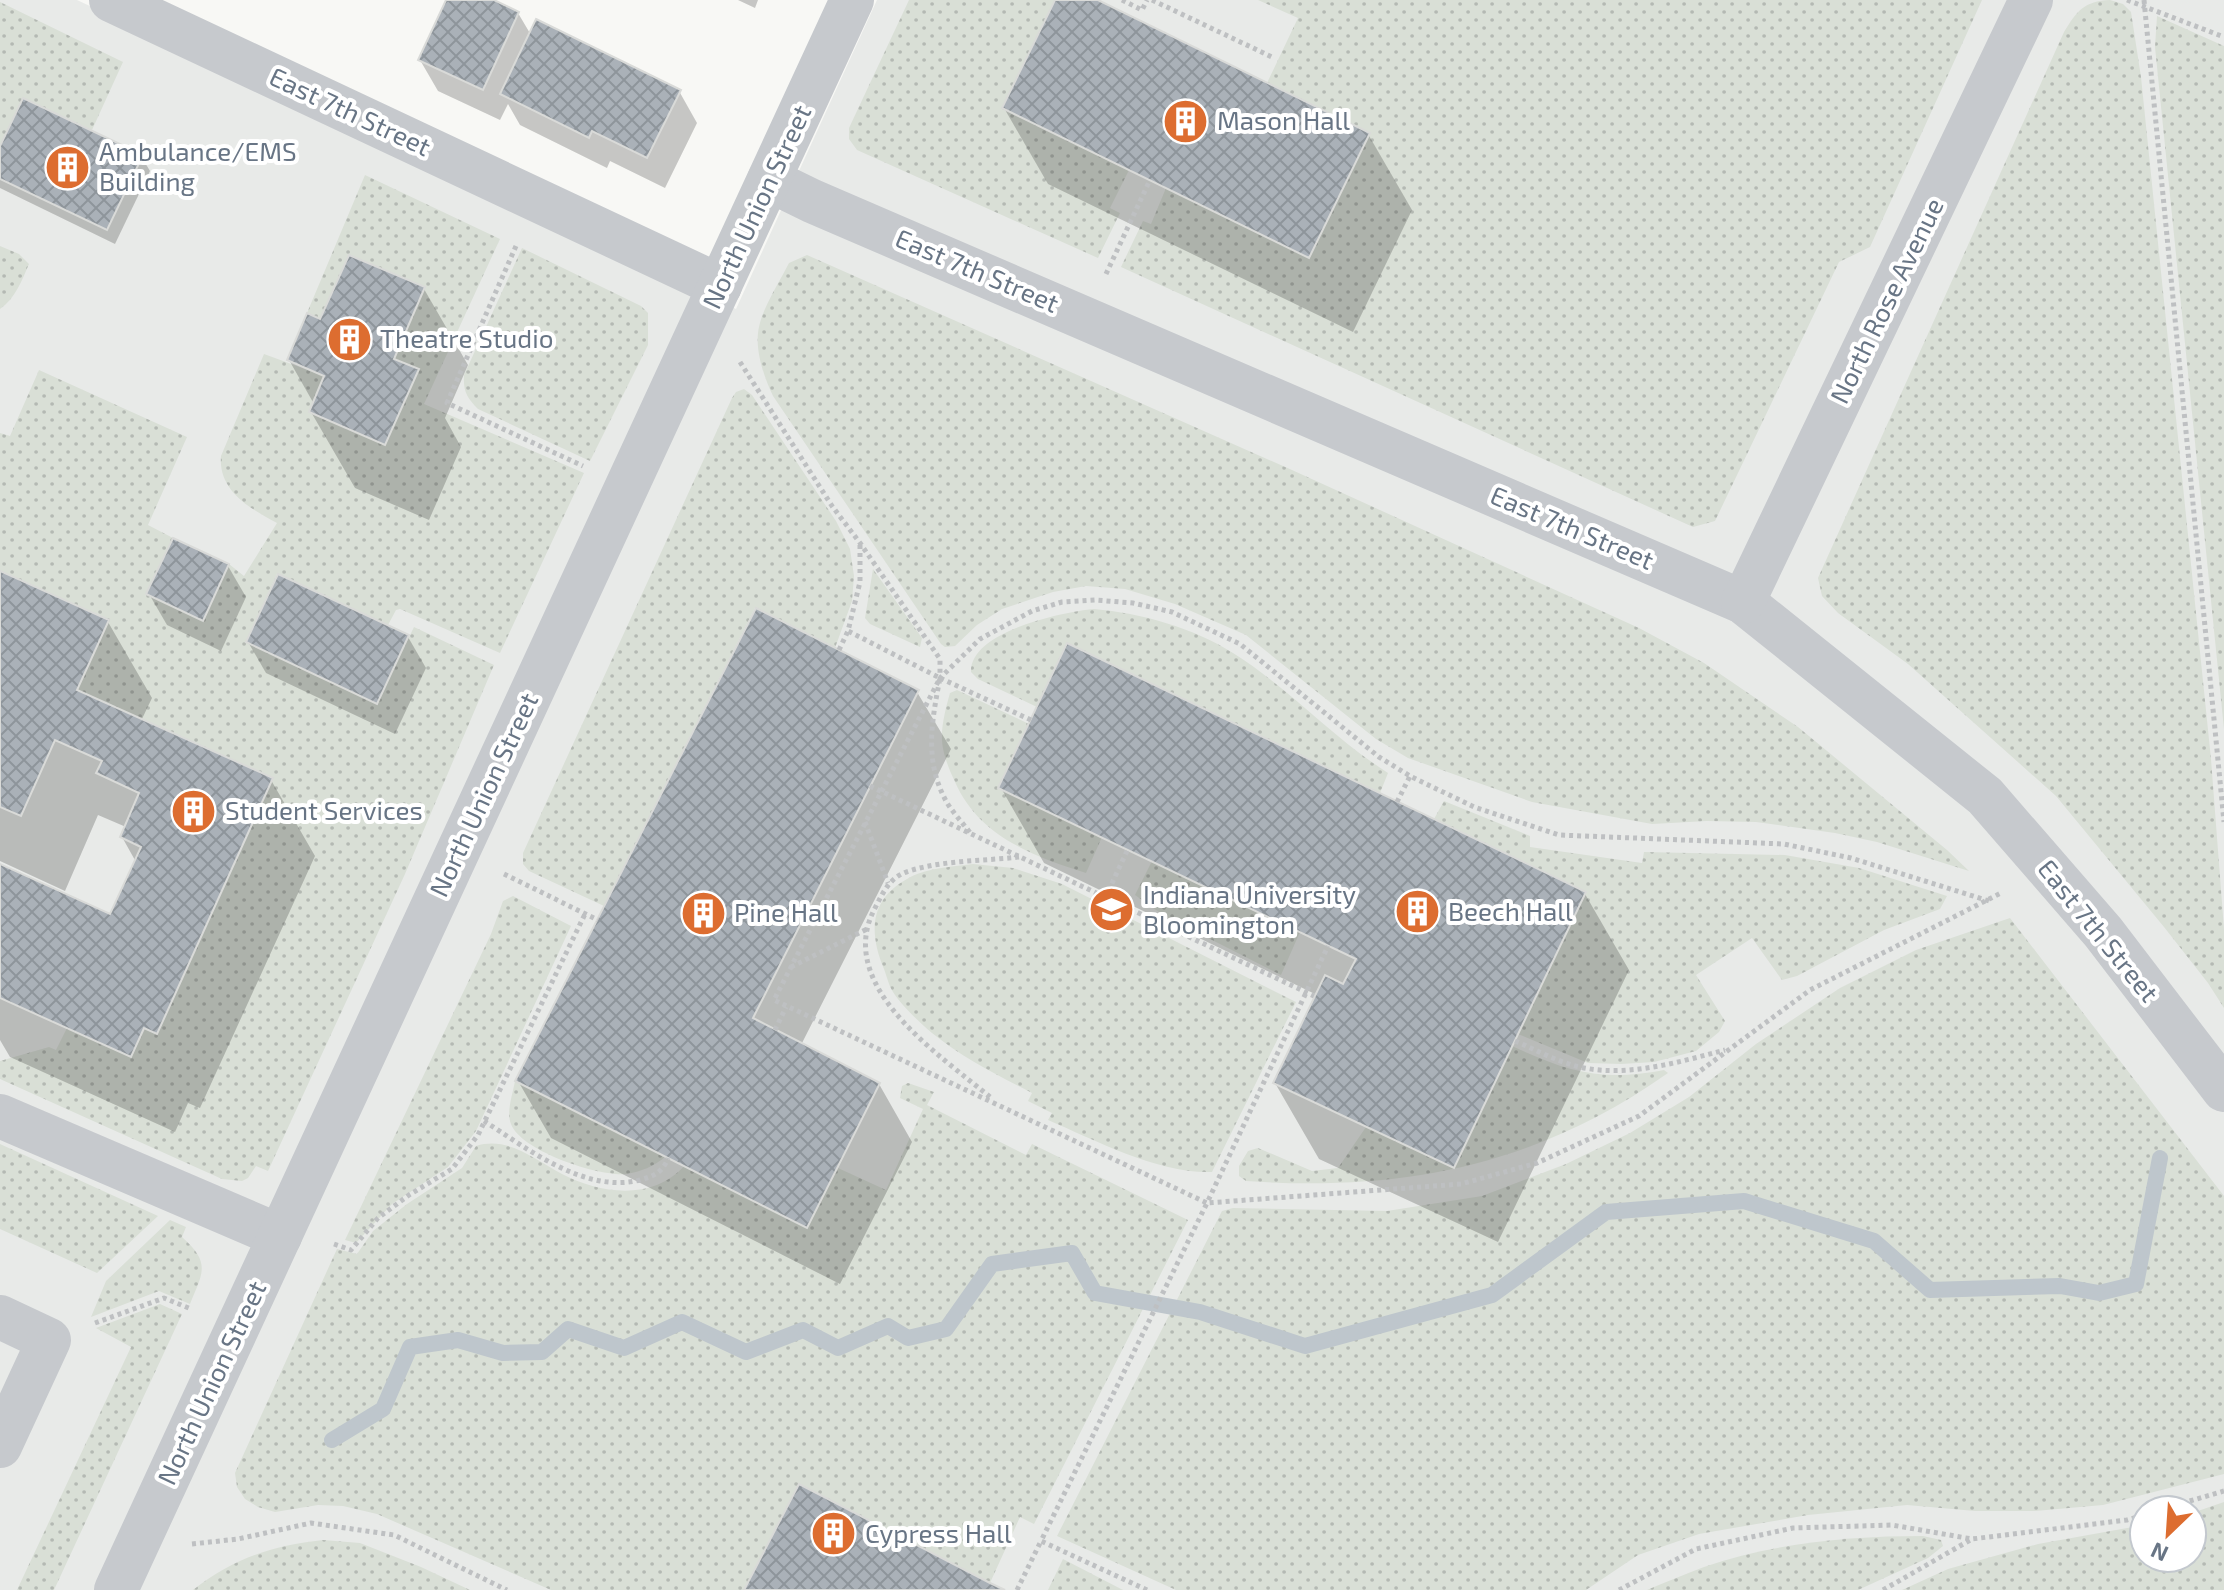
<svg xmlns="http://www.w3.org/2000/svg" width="2224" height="1590" font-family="'Exo 2',sans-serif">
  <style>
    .built { fill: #e8eae8; fill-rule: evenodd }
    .grass { fill: url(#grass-dots) }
    .shadow { fill: #0003 }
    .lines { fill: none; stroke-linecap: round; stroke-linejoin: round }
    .stream { stroke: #bec6cc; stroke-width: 16 }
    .building { fill: url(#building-cross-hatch); stroke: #d9dad8; stroke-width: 2 }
    .path { stroke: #bec0c2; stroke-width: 5; stroke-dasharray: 4 4; stroke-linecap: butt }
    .minor { stroke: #c6c9cd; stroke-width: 44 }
    .labels { text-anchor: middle; stroke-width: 8; stroke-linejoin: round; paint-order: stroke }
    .street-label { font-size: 26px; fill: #687585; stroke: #fff }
    .poi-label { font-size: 26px; fill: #687585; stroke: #fff; text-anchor: start }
  </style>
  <defs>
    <pattern id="grass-dots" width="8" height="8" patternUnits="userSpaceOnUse" patternTransform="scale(2)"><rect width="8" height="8" fill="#d9dfd6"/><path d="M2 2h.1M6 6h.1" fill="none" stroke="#b4b9b3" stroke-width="1.8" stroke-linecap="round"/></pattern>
    <pattern id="building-cross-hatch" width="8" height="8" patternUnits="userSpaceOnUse" patternTransform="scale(2)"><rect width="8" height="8" fill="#aab1b8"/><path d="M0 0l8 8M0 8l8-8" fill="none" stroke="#8e959b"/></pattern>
  </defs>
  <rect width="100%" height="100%" fill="#f8f8f5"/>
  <path class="built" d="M 0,0 L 77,0 L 736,309 L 877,0 L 2224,0 L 2224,1590 L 0,1590 ZM 2144,1510 L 2192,1510 L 2192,1558 L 2144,1558 Z"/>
  <g class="grass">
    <path d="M 909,0 L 1055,0 L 1002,108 L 1129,170 L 1110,208 L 1120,213 L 1098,258 L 857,150 L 849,139 L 849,128 Z"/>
    <path d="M 1258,0 L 1982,0 L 1870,247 L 1839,262 L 1715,521 L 1693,527 L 1121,267 L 1143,221 L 1151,224 L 1166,188 L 1267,83 L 1298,18 Z"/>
    <path d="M 2110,0 L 2123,4 L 2131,12 L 2141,77 L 2211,759 L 2224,929 L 2224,1008 L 2208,983 L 2164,927 L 2056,796 L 1908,664 L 1838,613 L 1822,596 L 1818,578 L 2064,32 C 2077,11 2084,1 2110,0 Z"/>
    <path d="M 0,2 L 123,62 L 92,130 L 23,98 L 0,146 Z"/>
    <path d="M 2157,16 L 2224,46 L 2224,729 L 2155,47 Z"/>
    <path d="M 365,175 L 500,239 L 424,404 L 584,473 L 500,653 L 400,609 L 396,610 L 388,625 L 277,574 L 246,642 L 377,703 L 414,627 L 494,665 L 405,874 L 268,1171 L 256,1166 L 248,1178 L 242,1181 L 222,1179 L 0,1079 L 0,1061 L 49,1047 L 56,1050 L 67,1028 L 131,1057 L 272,778 L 77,690 L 109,620 L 0,571 L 0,433 L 10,436 L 39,370 L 187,437 L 148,525 L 173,538 L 147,594 L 203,620 L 229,564 L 244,576 L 277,523 C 251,509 218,491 221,456 L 264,354 L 324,376 L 310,412 L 385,445 L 418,370 L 394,359 L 425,287 L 349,255 L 320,319 L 307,313 Z"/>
    <path d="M 0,246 L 19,254 L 29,264 C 22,280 15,299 0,309 Z"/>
    <path d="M 522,248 L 641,306 L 648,313 L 648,345 L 590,461 L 478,409 C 467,398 463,391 464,375 Z"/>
    <path d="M 807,255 L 1292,470 L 1639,628 L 1704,663 L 1798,727 L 1947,850 L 1969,871 L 1877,842 L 1835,833 L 1756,822 L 1707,821 L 1652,824 L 1532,802 L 1408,758 L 1376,739 L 1246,635 L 1175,604 L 1125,589 L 1086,586 L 1053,592 L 1002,609 L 977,625 L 955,646 L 945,647 L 941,644 L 773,396 C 764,377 754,349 759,327 C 763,307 780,281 789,263 Z"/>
    <path d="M 744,389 L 752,395 L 836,521 L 850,549 L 854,576 L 852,601 L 835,648 L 755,608 L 604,906 L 529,871 L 523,864 L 523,853 L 732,398 L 736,392 Z"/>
    <path d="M 873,569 L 922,638 L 920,647 L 870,624 L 865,618 Z"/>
    <path d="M 1094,609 C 1141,613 1194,628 1233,653 C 1289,688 1333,738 1388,773 L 1380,793 L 1037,707 L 978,679 L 971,672 C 970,631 1063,612 1094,609 Z"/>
    <path d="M 957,690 L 1029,724 L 1102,837 L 1086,873 C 1032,856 979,836 955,782 C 949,769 943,755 942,741 C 941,726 946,707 950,693 Z"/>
    <path d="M 1444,801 L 1530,836 L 1530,847 L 1642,863 L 1644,852 L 1785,855 L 1859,868 L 1947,896 L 1940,909 L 1884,930 L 1797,976 L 1782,980 L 1752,938 L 1696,975 L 1725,1021 L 1719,1032 L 1696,1051 L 1654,1062 L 1621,1064 L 1588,1063 L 1518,1034 L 1586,892 L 1434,819 Z"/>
    <path d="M 1152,861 L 1300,932 L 1281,975 L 1163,915 L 1135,895 Z"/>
    <path d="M 973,864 L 1013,868 L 1062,884 L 1296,1002 L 1212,1172 C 1159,1174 1097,1141 1048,1120 L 1052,1113 L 1028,1101 L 1032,1093 C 997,1075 963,1058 932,1033 C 919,1022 902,1006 893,992 C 889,986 887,977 884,969 C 869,933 869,900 907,879 C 925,868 951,867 973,864 Z"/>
    <path d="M 513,896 L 571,926 L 476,1131 L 448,1167 L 392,1204 L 356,1243 L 345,1240 L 491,934 L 503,901 Z"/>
    <path d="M 2010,918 L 2224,1196 L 2224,1474 L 2103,1505 L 2035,1511 L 1975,1511 L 1907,1505 L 1808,1515 L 1699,1534 L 1638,1555 L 1586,1590 L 1176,1590 L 1057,1536 L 1222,1211 L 1233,1208 L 1387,1211 L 1482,1196 L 1566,1164 L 1630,1133 L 1689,1097 L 1756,1044 L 1840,988 L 1916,950 Z"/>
    <path d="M 1512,1046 C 1568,1072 1602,1082 1664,1070 L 1668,1073 C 1538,1165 1403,1192 1246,1181 L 1239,1176 L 1239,1166 L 1248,1151 L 1258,1148 L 1312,1171 L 1338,1168 L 1366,1127 L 1454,1167 Z"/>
    <path d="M 515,1081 L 665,1157 C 654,1166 641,1172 626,1174 C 599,1177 521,1151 511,1124 C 506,1112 513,1093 515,1081 Z"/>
    <path d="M 908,1083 L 934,1092 L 927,1105 L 1026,1155 L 1032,1144 L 1188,1220 L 1034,1524 L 1020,1517 L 990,1583 L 799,1485 L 744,1590 L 551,1590 L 377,1514 L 343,1506 L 318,1505 L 275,1512 L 258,1507 L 245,1499 L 237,1487 L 235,1473 L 337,1249 L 357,1254 L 373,1231 L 407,1204 L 462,1168 L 476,1146 C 508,1136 534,1159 562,1174 C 600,1194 653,1201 684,1166 L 807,1228 L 838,1168 L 886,1190 L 923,1109 L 900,1098 L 902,1086 Z"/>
    <path d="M 0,1144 L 158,1216 L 97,1273 L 0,1229 Z"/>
    <path d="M 170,1220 L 186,1227 L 182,1237 C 211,1263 203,1272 190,1304 L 159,1291 L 91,1317 L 106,1281 Z"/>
    <path d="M 160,1304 L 182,1314 L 54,1590 L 17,1590 L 131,1347 L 96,1328 Z"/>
    <path d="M 2224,1502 L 2224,1590 L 1902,1590 L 1948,1569 L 2038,1544 L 2144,1525 L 2144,1558 L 2192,1558 L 2192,1513 Z"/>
    <path d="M 1923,1536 L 1941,1540 L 1943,1546 L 1928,1558 L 1858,1590 L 1647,1590 C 1666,1582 1685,1574 1704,1567 C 1774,1543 1850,1536 1923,1536 Z"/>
    <path d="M 323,1540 L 360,1543 L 421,1567 L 470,1590 L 193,1590 C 234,1558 271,1546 323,1540 Z"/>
    <path d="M 1063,1559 L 1123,1590 L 1048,1590 Z"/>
  </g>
  <g class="shadow">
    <path d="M 448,0 L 490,0 L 518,13 L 531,35 L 679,91 L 697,123 L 665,188 L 610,161 L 607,168 L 520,125 L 508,104 L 500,120 L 438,91 L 420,60 Z"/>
    <path d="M 738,0 L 758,0 L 755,8 Z"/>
    <path d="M 1057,0 L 1092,0 L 1368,134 L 1412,210 L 1353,332 L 1048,184 L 1004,108 Z"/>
    <path d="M 0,151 L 141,156 L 150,171 L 115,244 L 0,188 Z"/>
    <path d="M 424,289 L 468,365 L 445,418 L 461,447 L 429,520 L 355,488 L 311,412 L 314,404 L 289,360 L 321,322 Z"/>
    <path d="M 228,566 L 246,597 L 221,651 L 167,625 L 149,594 Z"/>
    <path d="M 0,573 L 108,622 L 152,698 L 141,721 L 271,780 L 315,856 L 200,1108 L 188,1103 L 175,1132 L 10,1057 L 0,1040 L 0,866 L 111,917 L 136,862 L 122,837 L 126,827 L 98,815 L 65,891 L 0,861 Z"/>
    <path d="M 408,637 L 426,668 L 395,734 L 266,673 L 248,642 Z"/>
    <path d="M 917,692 L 951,749 L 801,1045 L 879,1084 L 912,1142 L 840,1284 L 551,1138 L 518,1081 Z"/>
    <path d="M 1001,788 L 1585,894 L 1629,970 L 1498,1242 L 1319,1159 L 1275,1083 L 1317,995 L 1044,863 Z"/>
  </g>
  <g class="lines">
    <path class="stream" d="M 332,1440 L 383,1409 L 410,1347 L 458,1340 L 503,1353 L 542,1352 L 568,1329 L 624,1348 L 682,1322 L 746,1352 L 803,1330 L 838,1348 L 888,1326 L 908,1338 L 946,1329 L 992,1264 L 1072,1253 L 1095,1293 L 1200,1312 L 1305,1346 L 1492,1295 L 1606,1212 L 1744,1201 L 1874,1241 L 1930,1290 L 2060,1286 L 2099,1293 L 2136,1284 L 2160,1158"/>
  </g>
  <g class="building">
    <path d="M 446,0 L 494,0 L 519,12 L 483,90 L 418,60 Z"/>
    <path d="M 1055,0 L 1098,0 L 1370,133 L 1309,258 L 1002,108 Z"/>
    <path d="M 536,19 L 681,90 L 647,158 L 592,131 L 589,138 L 500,94 Z"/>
    <path d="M 23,98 L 143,155 L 107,230 L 0,179 L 0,146 Z"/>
    <path d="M 349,255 L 425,287 L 394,359 L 419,369 L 385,445 L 309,412 L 324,376 L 287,360 L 307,313 L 320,319 Z"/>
    <path d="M 173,538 L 229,564 L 203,621 L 146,594 Z"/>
    <path d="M 0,571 L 109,620 L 77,690 L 273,778 L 157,1034 L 144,1028 L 131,1057 L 0,998 L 0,864 L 110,914 L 141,847 L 120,837 L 139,793 L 96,773 L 102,761 L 55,740 L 21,816 L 0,807 Z"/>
    <path d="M 278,574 L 409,635 L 377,704 L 246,642 Z"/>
    <path d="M 756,608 L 919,690 L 753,1018 L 880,1083 L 807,1228 L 515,1081 Z"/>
    <path d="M 1067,643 L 1586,892 L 1454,1168 L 1273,1083 L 1325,975 L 1343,984 L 1356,959 L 998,788 Z"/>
    <path d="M 799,1484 L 990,1583 L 1005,1590 L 744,1590 Z"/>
  </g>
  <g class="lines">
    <g class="path">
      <path d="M 1122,0 L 1142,10 L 1147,0"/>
      <path d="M 1152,0 L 1272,57"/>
      <path d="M 2127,0 L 2224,37"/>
      <path d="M 2144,0 L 2224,822"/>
      <path d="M 516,246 L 447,403 L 583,466"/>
      <path d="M 1106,274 L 1150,180"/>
      <path d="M 740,362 L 832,506 L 860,543 L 940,659 L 940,678 L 980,639 L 1032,611 L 1062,602 L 1095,600 L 1133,603 L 1172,612 L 1240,644 L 1379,757 L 1410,776 L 1474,807 L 1559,835 L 1784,844 L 1851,858 L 1989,901"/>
      <path d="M 860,545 L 860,582 L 848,631 L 940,678 C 932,720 924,759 945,799 C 951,811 963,823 971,834"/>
      <path d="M 839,650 L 848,631"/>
      <path d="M 1031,720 L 940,678 L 774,1000 L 1207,1203 L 1328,946"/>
      <path d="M 870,786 L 1314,996"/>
      <path d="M 1397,802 L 1410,776"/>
      <path d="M 865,822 L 888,883"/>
      <path d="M 504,874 L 598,920"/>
      <path d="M 1105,898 L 1128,849"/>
      <path d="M 791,967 L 867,929"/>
      <path d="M 775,1030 L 786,1007"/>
      <path d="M 1515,1041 C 1532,1048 1548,1057 1566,1063 C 1617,1081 1675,1063 1725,1050"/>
      <path d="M 990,1097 C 940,1055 835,987 874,910 C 883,893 889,877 909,871 C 944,860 984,861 1019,857"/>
      <path d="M 484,1121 C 528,1149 585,1194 640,1180 C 654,1176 663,1172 668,1158"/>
      <path d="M 334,1244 L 351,1250 L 378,1218 L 409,1195 L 452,1169 L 478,1135 L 585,914"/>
      <path d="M 95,1323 L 164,1298 L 191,1309"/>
      <path d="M 2159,1510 L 2224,1491"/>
      <path d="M 192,1544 L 238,1539 L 311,1523 L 394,1535 L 507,1590"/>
      <path d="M 1017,1590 L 1041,1541"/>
      <path d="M 1147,1590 L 1041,1541 L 1207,1203 L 1461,1184 L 1537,1163 L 1639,1116 L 1810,990 L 2001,893"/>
      <path d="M 1619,1590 L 1696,1549 L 1793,1528 L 1892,1525 L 1972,1539 L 2127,1520 L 2144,1515"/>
      <path d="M 1883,1590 L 1972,1539"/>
    </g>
    <g class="minor">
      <path d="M 111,0 L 720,286"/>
      <path d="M 769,180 L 812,201 L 1743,602 L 1985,796 L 2103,932 L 2224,1090"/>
      <path d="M 1743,602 L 2031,0"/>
      <path d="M 0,1116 L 280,1236"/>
      <path d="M 0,1317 L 49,1340 L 0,1446"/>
      <path d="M 116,1590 L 852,0"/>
    </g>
  </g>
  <defs>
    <symbol id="building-disc" viewBox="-11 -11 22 22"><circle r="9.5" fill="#dd6d30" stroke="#fff"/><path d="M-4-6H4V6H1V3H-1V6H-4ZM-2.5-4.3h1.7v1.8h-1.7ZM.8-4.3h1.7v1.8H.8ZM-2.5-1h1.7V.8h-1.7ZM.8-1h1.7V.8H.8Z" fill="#fff"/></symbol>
    <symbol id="university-disc" viewBox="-11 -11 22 22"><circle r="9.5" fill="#dd6d30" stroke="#fff"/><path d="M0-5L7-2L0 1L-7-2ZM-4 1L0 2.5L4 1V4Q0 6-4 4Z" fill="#fff"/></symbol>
  </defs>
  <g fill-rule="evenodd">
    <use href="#building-disc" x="1160" y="96" width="51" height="51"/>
    <use href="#building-disc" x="42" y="142" width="51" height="51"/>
    <use href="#building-disc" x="324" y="314" width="51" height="51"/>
    <use href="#building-disc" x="168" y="786" width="51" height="51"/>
    <use href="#university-disc" x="1086" y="884" width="51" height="51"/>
    <use href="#building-disc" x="1392" y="886" width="51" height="51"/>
    <use href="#building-disc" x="678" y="888" width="51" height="51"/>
    <use href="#building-disc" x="808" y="1508" width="51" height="51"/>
  </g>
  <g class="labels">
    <g class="street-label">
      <text transform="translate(350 112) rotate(25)" y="9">East 7th Street</text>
      <text transform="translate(757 207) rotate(-65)" y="9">North Union Street</text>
      <text transform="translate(977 271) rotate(23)" y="9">East 7th Street</text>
      <text transform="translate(1887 301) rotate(-64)" y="9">North Rose Avenue</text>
      <text transform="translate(1572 528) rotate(23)" y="9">East 7th Street</text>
      <text transform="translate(484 795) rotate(-65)" y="9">North Union Street</text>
      <text transform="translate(2098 931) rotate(51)" y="9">East 7th Street</text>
      <text transform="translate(212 1383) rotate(-65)" y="9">North Union Street</text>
    </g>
    <g class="poi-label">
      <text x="1217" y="130">Mason Hall</text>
      <text x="99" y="161">Ambulance/EMS<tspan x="99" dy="30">Building</tspan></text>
      <text x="380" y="348">Theatre Studio</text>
      <text x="225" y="820">Student Services</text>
      <text x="1143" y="904">Indiana University<tspan x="1143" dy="30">Bloomington</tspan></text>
      <text x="1448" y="921">Beech Hall</text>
      <text x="734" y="922">Pine Hall</text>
      <text x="865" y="1543">Cypress Hall</text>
    </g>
  </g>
  <g transform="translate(2168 1534) rotate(205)"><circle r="38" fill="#ffffff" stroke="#c3c8ce" stroke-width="2"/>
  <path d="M0-6L14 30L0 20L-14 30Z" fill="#dd6d30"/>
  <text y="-12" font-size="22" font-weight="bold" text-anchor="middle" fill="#687585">N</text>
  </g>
</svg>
